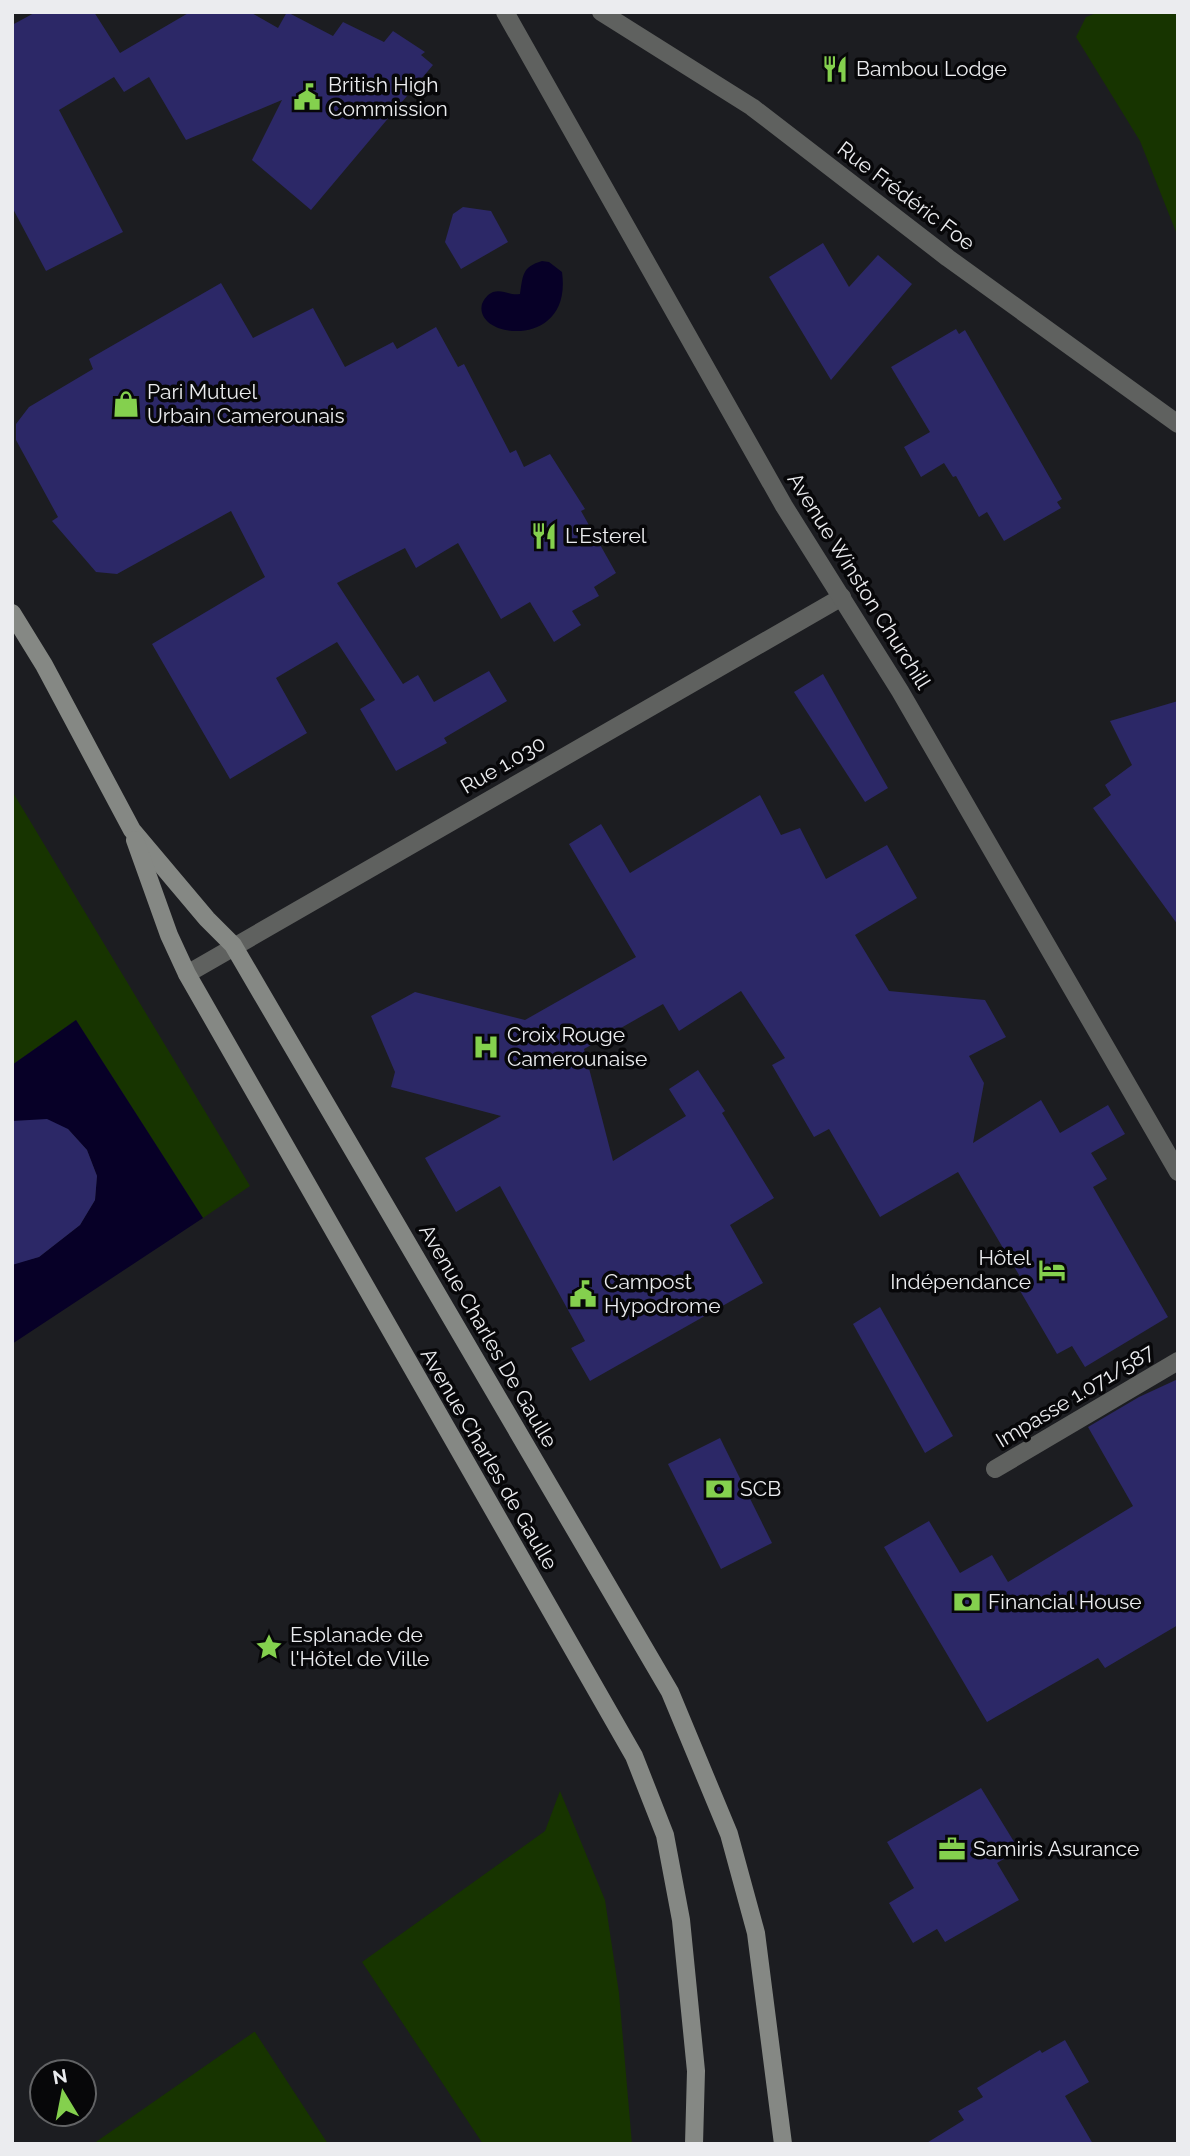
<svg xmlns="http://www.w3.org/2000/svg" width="1190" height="2156" font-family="Raleway,sans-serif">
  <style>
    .green { fill: #173400 }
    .water { fill: #070027 }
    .building { fill: #2c2867 }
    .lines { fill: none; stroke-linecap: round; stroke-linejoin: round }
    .minor { stroke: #5f615f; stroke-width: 18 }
    .tertiary { stroke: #5f615f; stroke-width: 18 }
    .secondary { stroke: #858884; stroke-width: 18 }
    .labels { text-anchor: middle; stroke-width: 7; stroke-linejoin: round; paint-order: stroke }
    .poi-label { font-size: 21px; fill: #ebecef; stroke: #070709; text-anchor: start }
    .street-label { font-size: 21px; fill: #ebecef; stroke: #070709 }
  </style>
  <rect width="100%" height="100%" fill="#1c1d21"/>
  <g class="green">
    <path d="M 1099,12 L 1178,12 L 1178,237 L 1140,141 L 1076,37 L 1086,17 Z"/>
    <path d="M 12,791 L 250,1186 L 203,1218 L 76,1020 L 12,1065 Z"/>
    <path d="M 560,1791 L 605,1900 L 619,1993 L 632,2144 L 483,2144 L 362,1962 L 545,1831 Z"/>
    <path d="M 255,2032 L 328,2144 L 93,2144 L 254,2032 Z"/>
  </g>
  <g class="water">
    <path d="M 542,261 L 549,262 L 562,272 C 573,351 473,339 482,304 C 484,299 488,294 493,292 C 503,289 510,296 520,294 C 523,275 522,267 542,261 Z"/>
    <path d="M 76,1020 L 203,1218 L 12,1344 L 12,1264 L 39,1257 L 80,1225 L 95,1200 L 97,1176 L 87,1150 L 68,1129 L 12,1124 L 12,1065 Z"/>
  </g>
  <g class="building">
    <path d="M 36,12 L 94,12 L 120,53 L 190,12 L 250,12 L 278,28 L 287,12 L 333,36 L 343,22 L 384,42 L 393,31 L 425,52 L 421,55 L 433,65 L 311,210 L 252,160 L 282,100 L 186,140 L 149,77 L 124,92 L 114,77 L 59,110 L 123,232 L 46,271 L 12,207 L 12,25 Z"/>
    <path d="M 463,207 L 491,211 L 508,242 L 461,269 L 445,242 L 453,214 Z"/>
    <path d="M 823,243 L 849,287 L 878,255 L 912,284 L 831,380 L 769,277 Z"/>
    <path d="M 221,283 L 253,338 L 313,308 L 345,367 L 393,342 L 397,349 L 436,327 L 458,367 L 464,364 L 510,453 L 516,450 L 524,467 L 550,454 L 585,509 L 581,511 L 616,573 L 594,587 L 599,596 L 572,611 L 581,625 L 554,642 L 530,602 L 501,619 L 458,543 L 416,568 L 405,548 L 337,583 L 403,684 L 418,675 L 434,702 L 489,671 L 507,701 L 444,738 L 447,743 L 396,771 L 360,709 L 375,700 L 337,642 L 276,678 L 307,733 L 230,779 L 152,644 L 265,577 L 231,511 L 117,574 L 96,572 L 52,521 L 58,517 L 16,440 L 16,424 L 29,407 L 93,369 L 89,359 Z"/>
    <path d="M 956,329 L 959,334 L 965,330 L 1062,499 L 1057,502 L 1061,508 L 1004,541 L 987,512 L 979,517 L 956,476 L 953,477 L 944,463 L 921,477 L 904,447 L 930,432 L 891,367 Z"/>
    <path d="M 823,674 L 888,788 L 865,802 L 794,692 Z"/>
    <path d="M 1178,701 L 1178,925 L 1093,808 L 1111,795 L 1105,785 L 1132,765 L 1110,721 Z"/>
    <path d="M 760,795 L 781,835 L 800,828 L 826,879 L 887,845 L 917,898 L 855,935 L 889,991 L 985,1000 L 1006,1037 L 969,1056 L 984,1083 L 973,1143 L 1041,1100 L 1060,1133 L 1108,1105 L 1125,1134 L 1091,1153 L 1107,1179 L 1093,1187 L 1168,1317 L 1085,1367 L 1072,1346 L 1057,1354 L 1019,1289 L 1025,1285 L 958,1172 L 880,1217 L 829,1129 L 814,1137 L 772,1065 L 785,1058 L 741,991 L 679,1031 L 663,1004 L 584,1049 L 613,1161 L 686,1116 L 669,1089 L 698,1070 L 725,1111 L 722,1113 L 774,1198 L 730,1225 L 763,1283 L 590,1381 L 571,1348 L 585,1341 L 500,1186 L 456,1212 L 425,1158 L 501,1116 L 391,1087 L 395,1072 L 371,1016 L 415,992 L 525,1020 L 636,957 L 569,844 L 601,824 L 630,873 Z"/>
    <path d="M 47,1119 L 68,1129 L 87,1150 L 97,1176 L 95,1200 L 80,1225 L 39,1257 L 12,1265 L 12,1121 Z"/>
    <path d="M 880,1307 L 953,1436 L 925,1453 L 853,1324 Z"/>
    <path d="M 1178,1379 L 1178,1625 L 1105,1668 L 1098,1658 L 987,1722 L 884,1547 L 929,1521 L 960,1573 L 992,1555 L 1008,1582 L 1133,1506 L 1088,1427 L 1139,1397 Z"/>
    <path d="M 720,1438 L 772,1543 L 721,1569 L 668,1464 Z"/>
    <path d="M 981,1788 L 1019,1850 L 997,1863 L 1019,1900 L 945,1942 L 937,1929 L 913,1943 L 889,1903 L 914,1888 L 887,1842 Z"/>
    <path d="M 1065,2040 L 1089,2082 L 1065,2096 L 1093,2144 L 925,2144 L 964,2120 L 958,2111 L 983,2097 L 977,2088 L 1040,2050 L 1042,2053 Z"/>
  </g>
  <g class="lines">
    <g class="minor">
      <path d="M 601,12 L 752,107 L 948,258 L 1178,424"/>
      <path d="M 187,974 L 842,597"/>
      <path d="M 995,1469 L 1178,1361"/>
    </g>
    <path class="tertiary" d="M 505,12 L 784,506 L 900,691 L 1178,1172"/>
    <g class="secondary">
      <path d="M 12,613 L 44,665 L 132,830 L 207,919 L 233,945 L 670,1692 L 729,1834 L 756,1933 L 783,2144"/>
      <path d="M 135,840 L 169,935 L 187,974 L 634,1756 L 665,1835 L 681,1920 L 696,2071 L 694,2144"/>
    </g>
  </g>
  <defs>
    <symbol id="restaurant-bare" viewBox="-9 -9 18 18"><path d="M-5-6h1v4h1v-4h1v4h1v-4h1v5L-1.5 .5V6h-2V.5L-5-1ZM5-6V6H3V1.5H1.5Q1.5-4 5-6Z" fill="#84d04e" stroke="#070709" stroke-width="2.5" paint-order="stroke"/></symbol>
    <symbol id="civic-bare" viewBox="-9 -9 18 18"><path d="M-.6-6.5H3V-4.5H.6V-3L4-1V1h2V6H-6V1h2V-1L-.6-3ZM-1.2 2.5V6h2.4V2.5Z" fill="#84d04e" stroke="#070709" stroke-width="2.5" paint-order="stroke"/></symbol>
    <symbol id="shop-bare" viewBox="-9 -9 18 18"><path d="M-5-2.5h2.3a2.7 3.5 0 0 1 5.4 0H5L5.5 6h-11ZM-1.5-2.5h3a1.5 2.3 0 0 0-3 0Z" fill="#84d04e" stroke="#070709" stroke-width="2.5" paint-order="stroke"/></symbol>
    <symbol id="hospital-bare" viewBox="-9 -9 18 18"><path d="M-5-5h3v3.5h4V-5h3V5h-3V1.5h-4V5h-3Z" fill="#84d04e" stroke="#070709" stroke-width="2.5" paint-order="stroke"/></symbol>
    <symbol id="hotel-bare" viewBox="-9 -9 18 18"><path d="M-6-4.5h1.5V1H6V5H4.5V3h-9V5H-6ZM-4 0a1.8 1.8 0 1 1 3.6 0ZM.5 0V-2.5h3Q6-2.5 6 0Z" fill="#84d04e" stroke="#070709" stroke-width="2.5" paint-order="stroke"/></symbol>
    <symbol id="bank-bare" viewBox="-9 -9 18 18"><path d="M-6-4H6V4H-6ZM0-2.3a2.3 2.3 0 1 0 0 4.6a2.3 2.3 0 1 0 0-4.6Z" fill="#84d04e" stroke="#070709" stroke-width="2.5" paint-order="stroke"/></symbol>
    <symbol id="sight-bare" viewBox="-9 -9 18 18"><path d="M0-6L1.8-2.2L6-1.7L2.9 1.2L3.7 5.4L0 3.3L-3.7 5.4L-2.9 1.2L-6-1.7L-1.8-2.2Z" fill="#84d04e" stroke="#070709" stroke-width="2.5" paint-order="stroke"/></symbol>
    <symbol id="office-bare" viewBox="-9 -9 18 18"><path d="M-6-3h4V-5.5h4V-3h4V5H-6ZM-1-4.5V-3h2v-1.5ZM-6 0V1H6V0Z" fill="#84d04e" stroke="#070709" stroke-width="2.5" paint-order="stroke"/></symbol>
  </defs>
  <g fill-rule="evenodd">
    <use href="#restaurant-bare" x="816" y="50" width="38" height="38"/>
    <use href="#civic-bare" x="288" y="78" width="38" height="38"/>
    <use href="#shop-bare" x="107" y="385" width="38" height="38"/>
    <use href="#restaurant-bare" x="525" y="517" width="38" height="38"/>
    <use href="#hospital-bare" x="467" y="1028" width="38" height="38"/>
    <use href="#hotel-bare" x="1033" y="1251" width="38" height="38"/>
    <use href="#civic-bare" x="564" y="1275" width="38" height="38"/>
    <use href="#bank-bare" x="700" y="1470" width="38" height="38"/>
    <use href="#bank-bare" x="948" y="1583" width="38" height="38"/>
    <use href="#sight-bare" x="250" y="1628" width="38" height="38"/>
    <use href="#office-bare" x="933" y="1830" width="38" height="38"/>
  </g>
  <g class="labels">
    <g class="poi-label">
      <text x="856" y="76">Bambou Lodge</text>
      <text x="328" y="92">British High<tspan x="328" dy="24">Commission</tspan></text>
      <text x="147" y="399">Pari Mutuel<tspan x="147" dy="24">Urbain Camerounais</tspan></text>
      <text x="565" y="543">L'Esterel</text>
      <text x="507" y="1042">Croix Rouge<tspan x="507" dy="24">Camerounaise</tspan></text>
      <text x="1031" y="1265" text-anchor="end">Hôtel<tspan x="1031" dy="24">Indépendance</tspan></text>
      <text x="604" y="1289">Campost<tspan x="604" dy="24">Hypodrome</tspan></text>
      <text x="740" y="1496">SCB</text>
      <text x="988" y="1609">Financial House</text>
      <text x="290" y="1642">Esplanade de<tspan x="290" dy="24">l'Hôtel de Ville</tspan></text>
      <text x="973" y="1856">Samiris Asurance</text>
    </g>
    <g class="street-label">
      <text transform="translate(906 196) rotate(37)" y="7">Rue Frédéric Foe</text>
      <text transform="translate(859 581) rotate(58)" y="7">Avenue Winston Churchill</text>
      <text transform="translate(503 765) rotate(-30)" y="7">Rue 1.030</text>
      <text transform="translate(488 1336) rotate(60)" y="7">Avenue Charles De Gaulle</text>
      <text transform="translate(1075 1396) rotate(-31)" y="7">Impasse 1.071/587</text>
      <text transform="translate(489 1459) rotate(60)" y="7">Avenue Charles de Gaulle</text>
    </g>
  </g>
  <rect width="1190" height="2156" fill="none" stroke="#ebecef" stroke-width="28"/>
  <g transform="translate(63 2093) rotate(350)"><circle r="33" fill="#070709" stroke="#626365" stroke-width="2"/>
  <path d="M0-5L12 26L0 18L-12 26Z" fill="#84d04e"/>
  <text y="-10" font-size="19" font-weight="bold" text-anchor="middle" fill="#ebecef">N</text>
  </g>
</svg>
